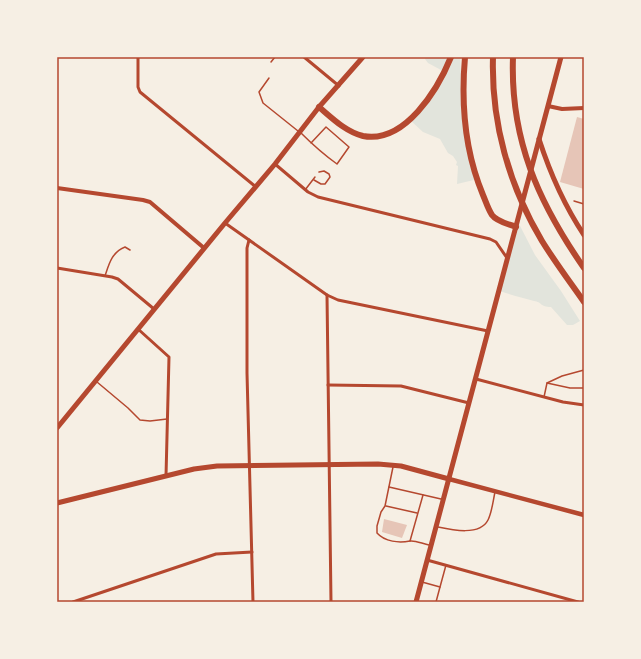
<svg xmlns="http://www.w3.org/2000/svg" width="641" height="659" font-family="'Noto Sans',sans-serif">
  <style>
    .green { fill: #e2e4dc }
    .building { fill: #e6c5b7 }
    .lines { fill: none; stroke-linecap: round; stroke-linejoin: round }
    .service { stroke: #b5482f; stroke-width: 1.5 }
    .minor { stroke: #b5482f; stroke-width: 3 }
    .tertiary { stroke: #b5482f; stroke-width: 4 }
    .secondary { stroke: #b5482f; stroke-width: 4.5 }
    .primary { stroke: #b5482f; stroke-width: 5 }
    .motorway { stroke: #b5482f; stroke-width: 6 }
    .neatline { fill: none; stroke: #b5482f; stroke-width: 1.5 }
  </style>
  <rect width="100%" height="100%" fill="#f6efe4"/>
  <g class="green">
    <path d="M 426,57 L 460,57 L 463,110 L 478,179 L 457,184 L 458,166 L 456,165 L 457,162 L 453,156 L 448,153 L 440,139 L 423,132 L 409,119 L 427,99 L 442,72 L 441,70 L 428,63 L 425,59 Z"/>
    <path d="M 518,222 L 535,255 L 561,291 L 580,321 L 573,325 L 567,325 L 551,307 C 540,307 542,302 534,301 C 523,298 511,295 500,291 Z"/>
  </g>
  <g class="building">
    <path d="M 577,117 L 584,119 L 584,189 L 560,182 Z"/>
    <path d="M 384,519 L 407,525 L 402,538 L 382,532 Z"/>
  </g>
  <g class="lines">
    <g class="service">
      <path d="M 271,62 L 275,57"/>
      <path d="M 269,78 L 259,92 L 263,103 L 298,131"/>
      <path d="M 301,133 C 313,145 323,154 337,164 L 349,147 L 326,127 L 311,143"/>
      <path d="M 314,180 L 321,184 L 325,184 L 330,177 L 329,174 L 324,171 L 319,172"/>
      <path d="M 305,190 L 315,177"/>
      <path d="M 574,201 L 584,204"/>
      <path d="M 105,276 C 109,264 112,252 125,247 L 130,250"/>
      <path d="M 97,382 L 128,408 L 140,420 L 150,421 L 167,419"/>
      <path d="M 547,383 L 570,388 L 584,388"/>
      <path d="M 544,397 L 547,383 L 562,376 L 584,370"/>
      <path d="M 393,467 L 385,506 L 381,512 L 377,526 L 377,533 C 385,542 399,543 410,541 C 415,540 423,544 429,545"/>
      <path d="M 389,487 L 441,499"/>
      <path d="M 386,506 L 417,513"/>
      <path d="M 438,527 C 452,530 480,536 488,520 C 492,512 493,501 495,492"/>
      <path d="M 410,541 L 423,495"/>
      <path d="M 422,582 L 440,587 L 436,602"/>
      <path d="M 440,587 L 446,565"/>
    </g>
    <g class="minor">
      <path d="M 138,57 L 138,87 L 140,92 L 256,187"/>
      <path d="M 304,57 L 339,86"/>
      <path d="M 275,164 L 308,192 L 318,197 L 490,239 L 496,242 L 507,258"/>
      <path d="M 225,223 L 327,295 L 338,300 L 488,331"/>
      <path d="M 249,240 L 247,248 L 247,373 L 253,602"/>
      <path d="M 57,268 L 112,277 L 118,279 L 154,309"/>
      <path d="M 327,295 L 331,602"/>
      <path d="M 138,329 L 169,357 L 166,476"/>
      <path d="M 476,379 L 563,402 L 584,405"/>
      <path d="M 328,385 L 401,386 L 469,403"/>
      <path d="M 427,560 L 578,602"/>
      <path d="M 73,602 L 216,554 L 252,552"/>
    </g>
    <g class="tertiary">
      <path d="M 548,106 L 562,109 L 584,108"/>
      <path d="M 57,188 L 143,200 L 150,202 L 204,248"/>
    </g>
    <path class="secondary" d="M 449,479 L 584,515"/>
    <g class="primary">
      <path d="M 539,139 C 550,173 564,205 584,235"/>
      <path d="M 57,428 L 225,223 L 275,164 L 319,107 L 363,57"/>
      <path d="M 57,503 L 194,469 L 217,466 L 378,464 L 401,466 L 449,479"/>
      <path d="M 416,602 L 561,57"/>
    </g>
    <g class="motorway">
      <path d="M 465,57 C 461,103 465,152 483,195 C 486,202 488,209 492,215 C 497,222 509,224 516,227"/>
      <path d="M 493,57 C 491,122 509,186 542,241 C 555,262 570,282 584,302"/>
      <path d="M 513,57 C 510,139 538,202 584,268"/>
      <path d="M 319,107 C 332,118 346,132 363,136 C 405,144 438,89 451,57"/>
    </g>
  </g>
  <rect width="641" height="659" fill="none" stroke="#f6efe4" stroke-width="116"/>
  <rect x="58" y="58" width="525" height="543" class="neatline"/>
</svg>
